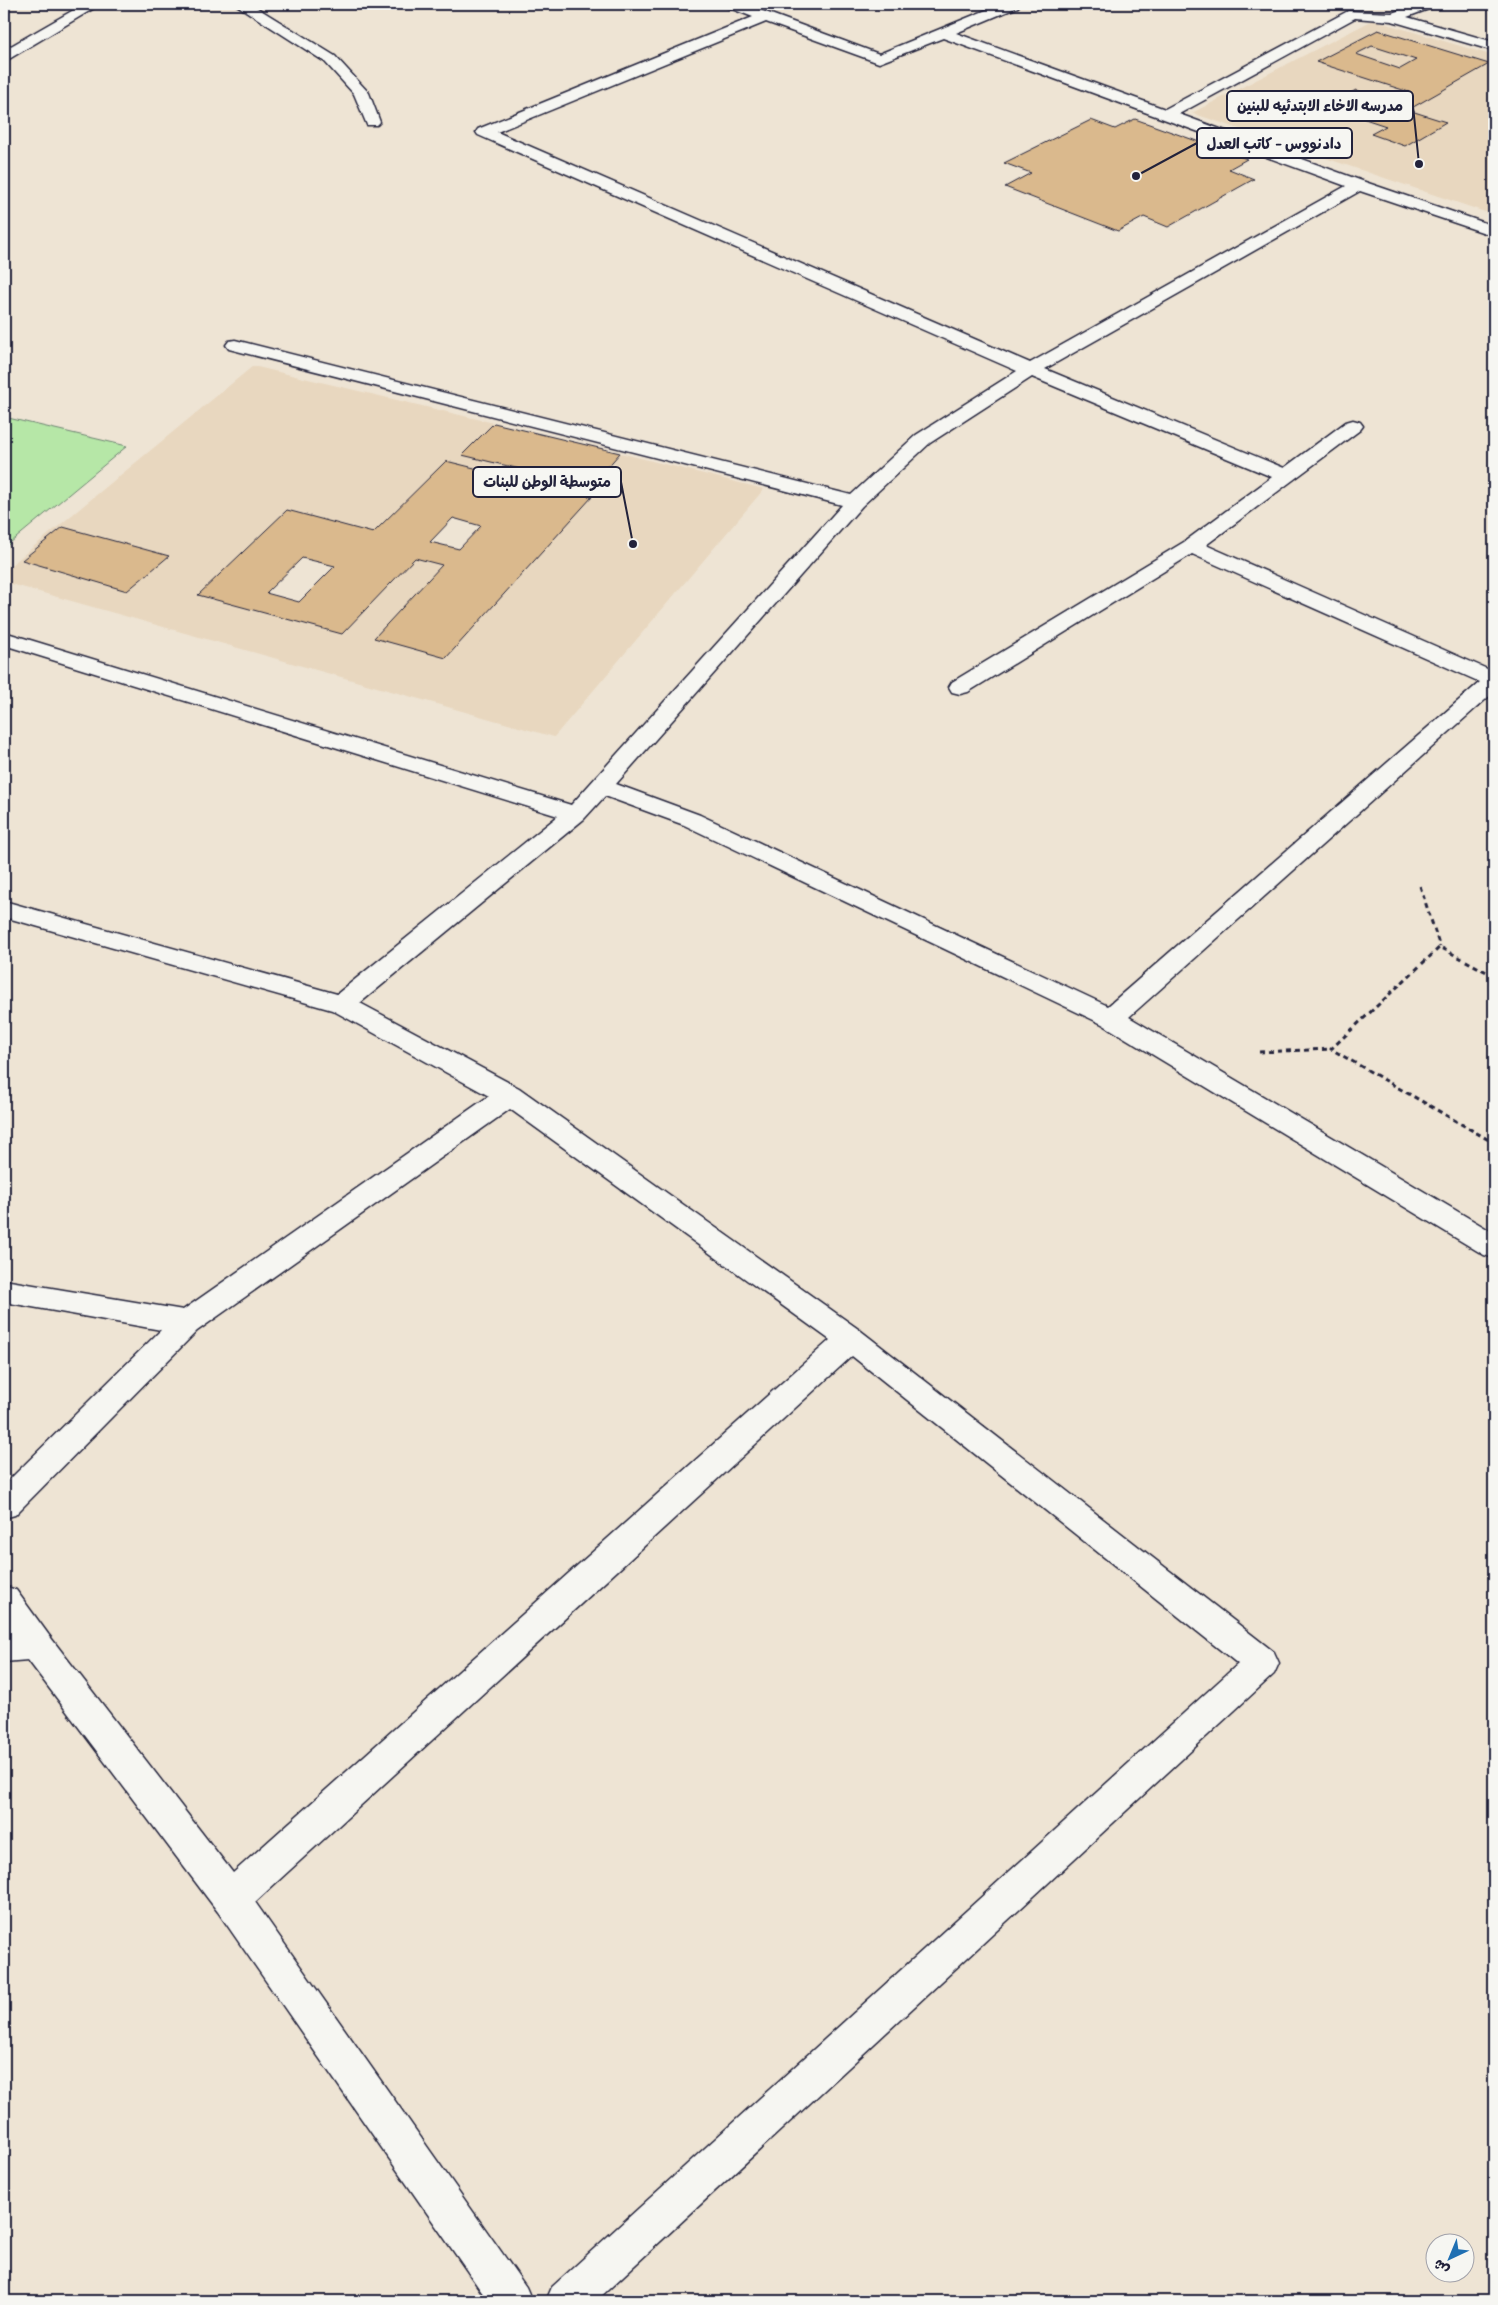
<svg xmlns="http://www.w3.org/2000/svg" width="1498" height="2305" font-family="Pangolin,'Playpen Sans Arabic',sans-serif">
  <style>
    .built { fill: #e8d7bf; fill-rule: evenodd }
    .green { fill: #b6e7a7; stroke: #6c8471 }
    .building { fill: #dab98d; stroke: #22223b; fill-rule: evenodd }
    .lines { fill: none; stroke-linecap: round; stroke-linejoin: round }
    .minor-casing { stroke: #22223b; stroke-width: 3 }
    .tertiary-casing { stroke: #22223b; stroke-width: 3 }
    .path { stroke: #22223b; stroke-width: 3; stroke-dasharray: 5 4; stroke-linecap: butt }
    .minor { fill: #f6f6f2; fill-rule: evenodd }
    .tertiary { fill: #f6f6f2; fill-rule: evenodd }
    .leader { fill: none; stroke: #22223b; stroke-width: 2 }
    .callout-dot { fill: #22223b; stroke: #f6f6f2; stroke-width: 2 }
    .callout { fill: #f6f6f2; stroke: #22223b; stroke-width: 2 }
    .callout-label { font-size: 15px; text-anchor: middle; font-weight: bold; fill: #22223b }
  </style>
  <rect width="100%" height="100%" fill="#eee4d4"/>
  <filter id="ink" filterUnits="userSpaceOnUse"><feTurbulence type="fractalNoise" baseFrequency=".02" numOctaves="2"/><feDisplacementMap in="SourceGraphic" scale="10" xChannelSelector="R" yChannelSelector="G"/><feConvolveMatrix kernelMatrix="1 2 1 2 8 2 1 2 1" color-interpolation-filters="sRGB"/></filter>
  <g filter="url(#ink)">
    <g class="built">
      <path d="M 1373,20 L 1494,56 L 1494,215 L 1192,113 Z"/>
      <path d="M 253,366 L 620,453 L 764,489 L 554,737 L 4,582 L 4,571 ZM 446,461 L 592,497 L 446,658 L 374,638 L 442,565 L 415,558 L 342,634 L 199,595 L 287,510 L 373,533 ZM 63,527 L 168,556 L 168,557 L 127,591 L 22,560 Z"/>
    </g>
    <path class="green" d="M 4,417 L 127,446 L 4,548 Z"/>
    <g class="building">
      <path d="M 1378,30 L 1489,64 L 1408,110 L 1446,122 L 1405,146 L 1371,134 L 1386,126 L 1326,106 L 1356,90 L 1391,101 L 1409,92 L 1316,62 ZM 1372,46 L 1416,60 L 1400,69 L 1356,54 Z"/>
      <path d="M 1135,119 L 1247,159 L 1229,169 L 1254,179 L 1168,227 L 1144,217 L 1118,231 L 1005,187 L 1031,173 L 1004,163 L 1091,120 L 1115,129 Z"/>
      <path d="M 494,423 L 620,453 L 591,486 L 462,455 Z"/>
      <path d="M 446,461 L 592,497 L 446,658 L 374,638 L 442,565 L 415,558 L 342,634 L 198,595 L 287,510 L 373,533 ZM 453,518 L 481,526 L 459,549 L 430,542 ZM 302,558 L 335,566 L 299,602 L 266,593 Z"/>
      <path d="M 63,527 L 169,556 L 127,591 L 22,560 Z"/>
    </g>
    <g class="lines">
      <defs>
        <g id="minor">
          <path d="M 235,4 L 251,4 L 335,56 L 369,93 L 380,122 L 377,125 L 367,125 L 354,94 L 325,62 Z"/>
          <path d="M 725,4 L 744,4 L 879,54 L 1001,4 L 1020,4 L 1018,7 L 956,33 L 1165,109 L 1348,11 L 1392,13 L 1416,4 L 1436,4 L 1434,7 L 1407,17 L 1494,42 L 1494,51 L 1392,21 L 1355,18 L 1179,114 L 1365,182 L 1494,226 L 1494,236 L 1360,191 L 1045,369 L 1284,468 L 1346,422 L 1353,420 L 1360,422 L 1363,426 L 1360,430 L 1206,545 L 1494,672 L 1494,692 L 1129,1017 L 1494,1233 L 1494,1258 L 1484,1255 L 1102,1024 L 684,825 L 605,796 L 584,819 L 360,1003 L 519,1088 L 861,1331 L 1274,1652 L 1279,1663 L 1274,1674 L 596,2301 L 546,2301 L 552,2287 L 1238,1664 L 852,1356 L 255,1902 L 526,2287 L 532,2301 L 488,2301 L 218,1912 L 28,1660 L 4,1662 L 4,1632 L 8,1632 L 4,1626 L 4,1586 L 16,1590 L 48,1634 L 233,1873 L 830,1340 L 510,1109 L 197,1331 L 15,1515 L 4,1518 L 4,1485 L 161,1330 L 4,1302 L 4,1280 L 183,1310 L 489,1096 L 332,1010 L 4,917 L 4,901 L 337,994 L 558,816 L 4,645 L 4,632 L 571,805 L 842,505 L 229,349 L 226,345 L 229,341 L 235,340 L 851,495 L 916,435 L 1017,371 L 478,135 L 476,132 L 478,129 L 753,17 L 727,7 ZM 766,22 L 879,63 L 943,38 L 1346,186 L 1030,363 L 497,132 ZM 1032,377 L 1272,477 L 1184,542 L 952,682 L 949,687 L 952,692 L 960,694 L 968,692 L 1192,554 L 1480,682 L 1108,1006 L 700,815 L 616,784 L 862,506 L 930,443 Z"/>
        </g>
        <path id="tertiary" d="M 84,4 L 101,4 L 9,59 L 4,60 L 4,50 Z"/>
      </defs>
      <use href="#minor" class="minor-casing"/>
      <use href="#tertiary" class="tertiary-casing"/>
      <g class="path">
        <path d="M 1420,886 L 1440,947"/>
        <path d="M 1494,976 L 1440,947 L 1331,1049 L 1494,1143"/>
        <path d="M 1259,1052 L 1331,1049"/>
      </g>
      <use href="#minor" class="minor"/>
      <use href="#tertiary" class="tertiary"/>
    </g>
  </g>
  <path class="leader" d="M1419 164L1413 106M1136 176L1197 143M633 544L621 482"/>
  <g class="callout-dot">
    <circle cx="1419" cy="164" r="5"/>
    <circle cx="1136" cy="176" r="5"/>
    <circle cx="633" cy="544" r="5"/>
  </g>
  <g class="callout">
    <rect x="1227" y="91" width="186" height="30" rx="5"/>
    <rect x="1197" y="128" width="155" height="30" rx="5"/>
    <rect x="473" y="467" width="148" height="30" rx="5"/>
  </g>
  <g class="callout-label">
    <text x="1320" y="111">مدرسه الاخاء الابتدئيه للبنين</text>
    <text x="1274" y="149">دادنووس - کاتب العدل</text>
    <text x="547" y="487">متوسطة الوطن للبنات</text>
  </g>
  <rect width="1498" height="2305" fill="none" stroke="#f6f6f2" stroke-width="20"/>
  <rect x="10" y="10" width="1478" height="2285" fill="none" stroke="#22223b" stroke-width="2" filter="url(#ink)"/>
  <g transform="translate(1450 2258) rotate(224)"><circle r="24" fill="#f6f6f2" stroke="#a1a1a9"/>
  <path d="M0-4L9 19L0 12L-9 19Z" fill="#1f6fb2"/>
  <text y="-8" font-size="14" font-weight="bold" text-anchor="middle" fill="#22223b">ش</text>
  </g>
</svg>
